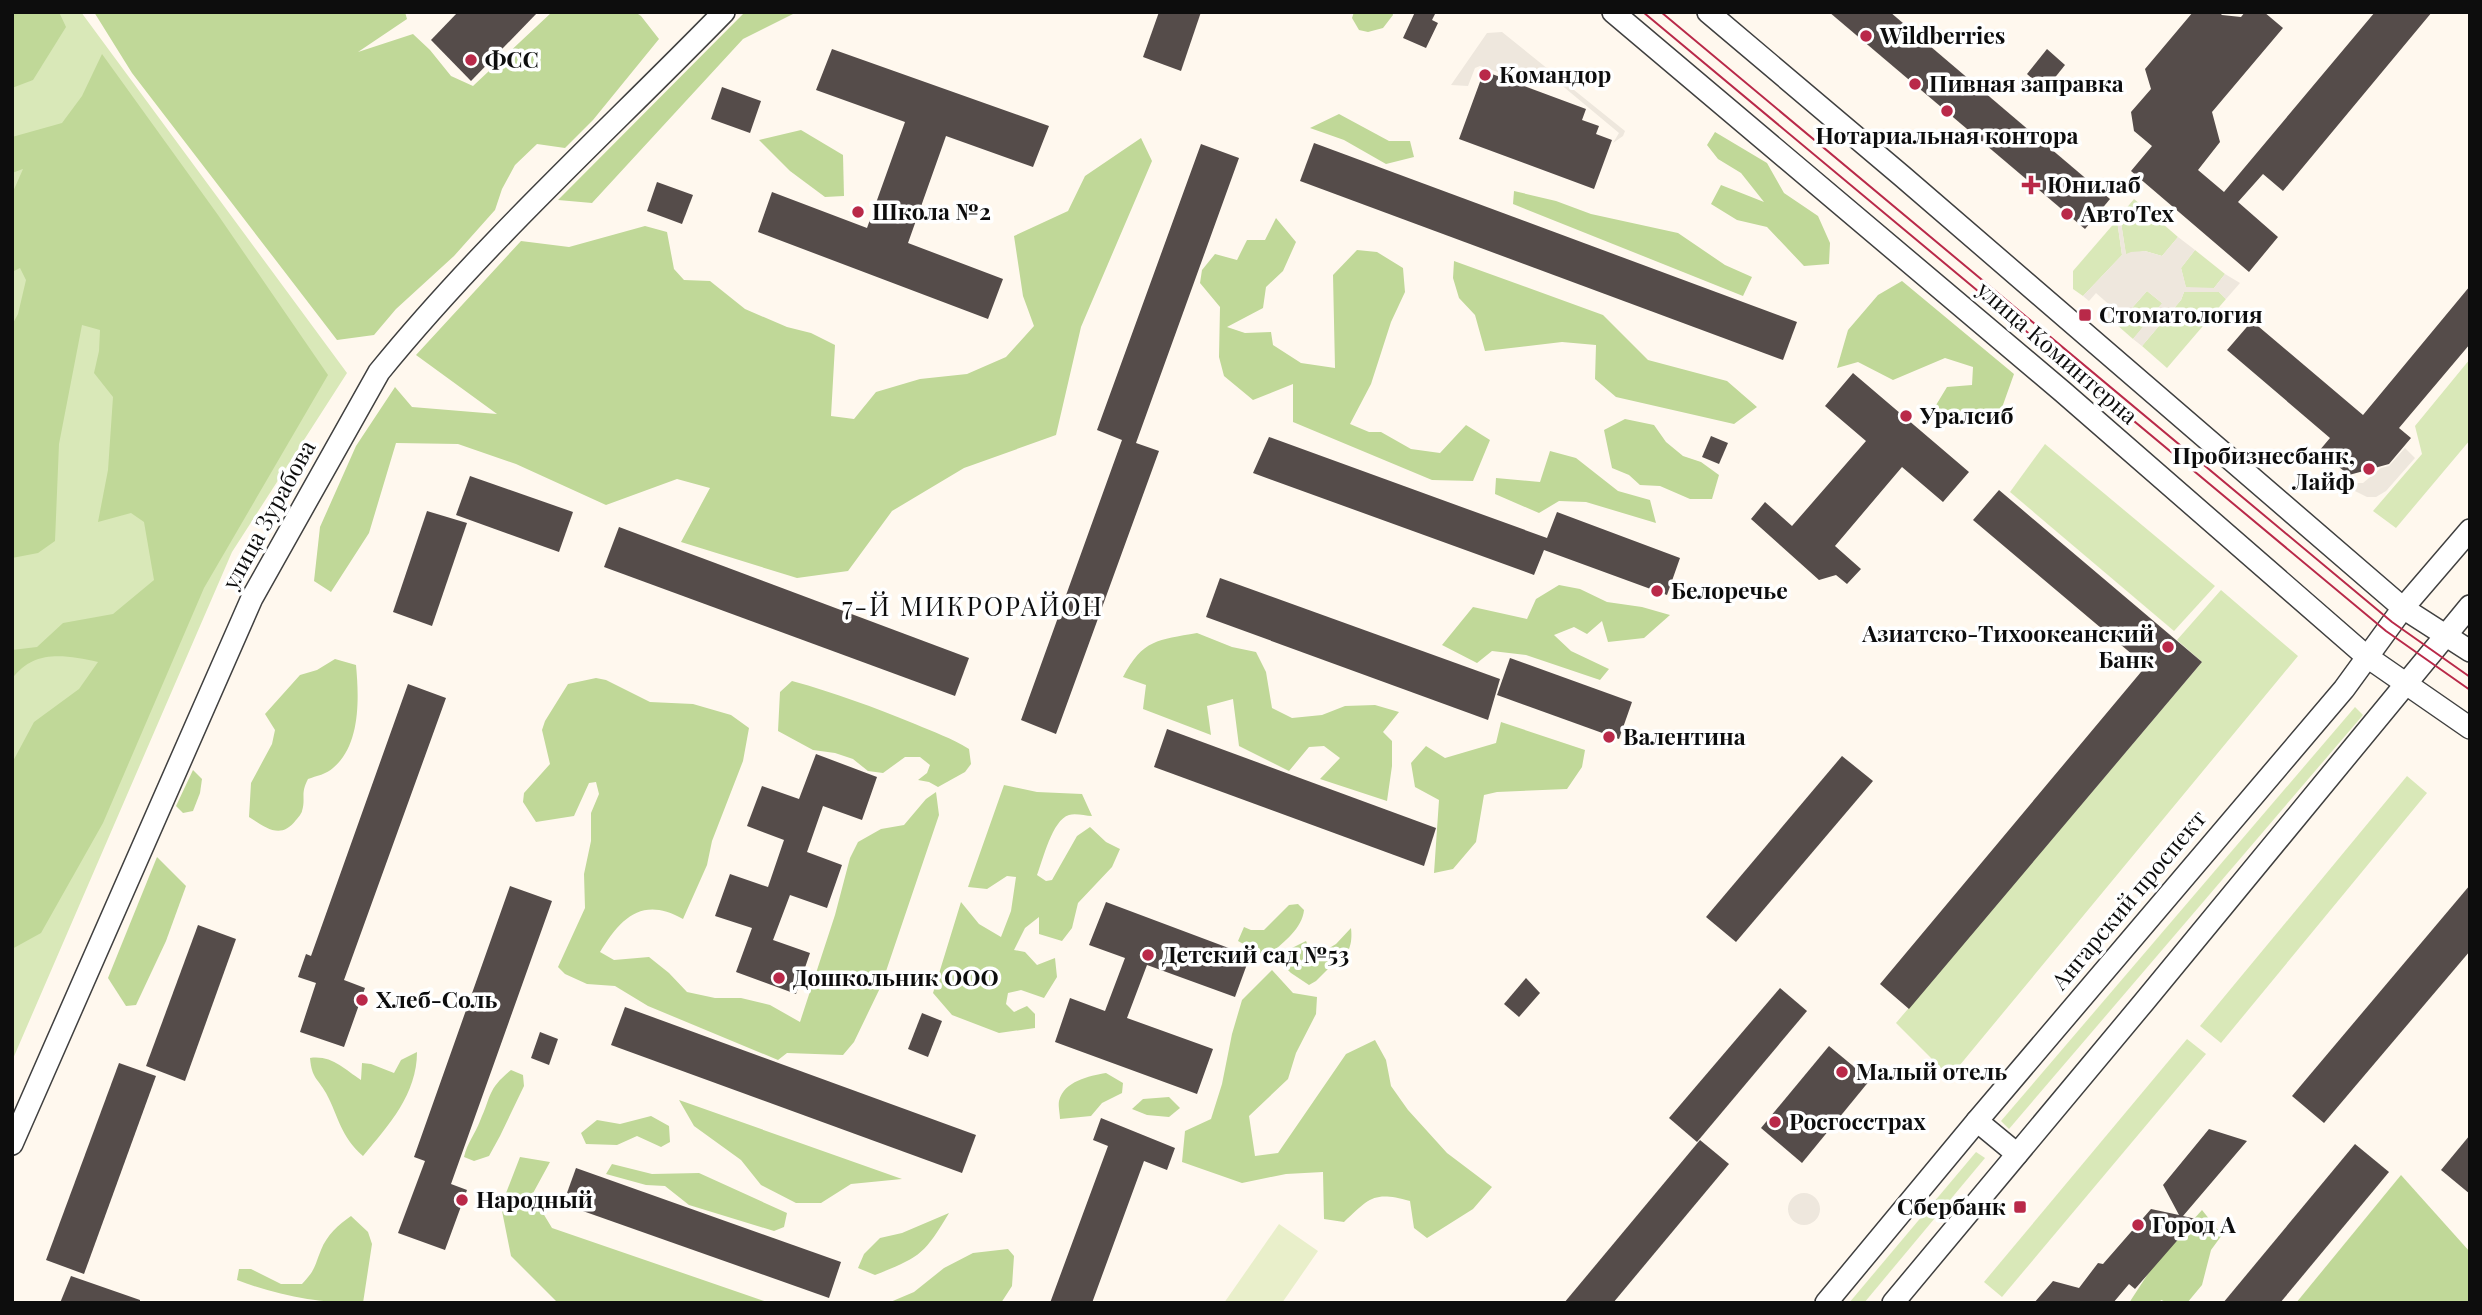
<svg xmlns="http://www.w3.org/2000/svg" width="2482" height="1315" font-family="'Playfair Display',serif">
  <style>
    .green { fill: #d9e8b8 }
    .forest { fill: #c0d898 }
    .pitch { fill: #e9efca }
    .plaza { fill: #eee7dd }
    .building { fill: #554c4a }
    .lines { fill: none; stroke-linecap: round; stroke-linejoin: round }
    .minor-casing { stroke: #404040; stroke-width: 24 }
    .minor { stroke: #fff; stroke-width: 21 }
    .tram { stroke: #b92949; stroke-width: 2 }
    .poi-dot { fill: #b92949; stroke: #fff; stroke-width: 2.5 }
    .labels { text-anchor: middle; stroke-width: 7; stroke-linejoin: round; paint-order: stroke }
    .poi-label { font-size: 23px; font-weight: bold; fill: #0d0d0d; stroke: #fff; text-anchor: start }
    .street-label { font-size: 23px; fill: #0d0d0d; stroke: #fff }
    .quarter-label { font-size: 26px; letter-spacing: 2px; fill: #0d0d0d; stroke: #fff }
  </style>
  <rect width="100%" height="100%" fill="#fff8ee"/>
  <g class="green">
    <path d="M 12,12 L 81,12 L 347,373 L 232,552 L 12,1061 Z"/>
    <path d="M 2134,199 L 2178,237 L 2162,256 L 2145,251 L 2126,255 L 2120,216 Z"/>
    <path d="M 2117,220 L 2122,255 L 2083,296 L 2073,289 L 2073,271 Z"/>
    <path d="M 2195,250 L 2225,274 L 2214,288 L 2186,288 L 2181,268 Z"/>
    <path d="M 2147,291 L 2163,304 L 2133,339 L 2117,325 Z"/>
    <path d="M 2184,292 L 2219,292 L 2226,299 L 2167,368 L 2142,346 L 2181,300 Z"/>
    <path d="M 2470,359 L 2470,440 L 2396,528 L 2373,511 L 2422,454 L 2415,426 Z"/>
    <path d="M 2045,444 L 2215,586 L 2174,631 L 2010,492 Z"/>
    <path d="M 2221,590 L 2298,656 L 1950,1077 L 1896,1023 L 2202,662 L 2177,640 Z"/>
    <path d="M 2355,707 L 2363,715 L 2009,1129 L 2001,1121 Z"/>
    <path d="M 2407,776 L 2427,793 L 2221,1043 L 2200,1026 Z"/>
    <path d="M 2187,1039 L 2206,1054 L 2002,1297 L 1984,1282 Z"/>
    <path d="M 1976,1152 L 1985,1158 L 1864,1303 L 1849,1303 Z"/>
  </g>
  <g class="forest">
    <path d="M 12,12 L 59,12 L 66,27 L 33,80 L 12,88 Z"/>
    <path d="M 94,12 L 405,12 L 407,19 L 358,52 L 413,34 L 430,50 L 451,76 L 473,86 L 552,12 L 635,12 L 641,16 L 659,39 L 593,120 L 565,148 L 537,144 L 515,165 L 502,189 L 495,210 L 454,256 L 396,309 L 374,335 L 337,340 L 132,73 Z"/>
    <path d="M 745,12 L 797,12 L 743,39 L 592,203 L 558,200 Z"/>
    <path d="M 1354,12 L 1392,12 L 1393,15 L 1383,28 L 1368,32 L 1359,30 L 1352,18 Z"/>
    <path d="M 102,54 L 218,215 L 328,375 L 204,588 L 103,823 L 41,933 L 12,949 L 12,763 L 34,722 L 79,689 L 98,662 C 65,655 34,649 12,679 L 12,650 L 37,647 L 63,623 L 113,614 L 154,580 L 144,522 L 131,513 L 98,522 L 108,470 L 113,397 L 94,373 L 99,351 L 100,330 L 82,325 L 59,444 L 55,541 L 38,553 L 12,558 L 12,325 L 18,314 L 26,280 L 20,268 L 12,272 L 12,194 L 23,169 L 12,173 L 12,137 L 62,123 L 82,96 Z"/>
    <path d="M 1339,114 L 1389,141 L 1410,141 L 1414,157 L 1386,164 L 1344,140 L 1310,128 Z"/>
    <path d="M 801,130 L 843,155 L 844,196 L 825,197 L 790,171 L 759,140 Z"/>
    <path d="M 1715,132 L 1767,163 L 1784,193 L 1818,216 L 1830,243 L 1829,264 L 1804,266 L 1767,227 L 1737,220 L 1711,204 L 1721,185 L 1764,202 L 1741,173 L 1718,159 L 1707,145 Z"/>
    <path d="M 1141,138 L 1152,161 L 1081,327 L 1056,435 L 964,468 L 892,511 L 848,571 L 797,578 L 681,542 L 710,488 L 677,479 L 606,505 L 516,464 L 458,444 L 396,443 L 369,533 L 331,592 L 314,581 L 320,527 L 356,446 L 395,387 L 412,407 L 497,414 L 416,355 L 521,241 L 569,247 L 645,226 L 667,232 L 674,269 L 684,280 L 710,281 L 745,309 L 787,327 L 811,333 L 835,345 L 831,416 L 854,419 L 876,392 L 920,379 L 967,374 L 1006,357 L 1034,326 L 1023,296 L 1014,236 L 1068,211 L 1085,176 Z"/>
    <path d="M 1514,191 L 1556,201 L 1591,214 L 1678,233 L 1725,265 L 1752,277 L 1743,296 L 1513,204 Z"/>
    <path d="M 1276,218 L 1296,242 L 1283,271 L 1266,287 L 1263,308 L 1227,327 L 1245,333 L 1271,332 L 1273,345 L 1301,363 L 1335,368 L 1333,275 L 1357,250 L 1377,252 L 1403,268 L 1405,292 L 1391,322 L 1371,384 L 1350,424 L 1369,432 L 1381,432 L 1411,449 L 1440,453 L 1466,425 L 1490,440 L 1473,481 L 1432,480 L 1293,422 L 1293,384 L 1253,400 L 1224,376 L 1219,357 L 1220,307 L 1200,283 L 1202,270 L 1215,254 L 1237,260 L 1247,240 L 1265,240 Z"/>
    <path d="M 1454,261 L 1603,315 L 1648,360 L 1727,381 L 1757,407 L 1734,424 L 1616,397 L 1595,379 L 1596,345 L 1562,342 L 1485,351 L 1475,315 L 1459,298 L 1453,278 Z"/>
    <path d="M 1902,281 L 2014,374 L 1999,416 L 1960,422 L 1930,415 L 1947,387 L 1972,385 L 1973,367 L 1945,358 L 1893,380 L 1858,362 L 1837,368 L 1848,330 L 1878,295 Z"/>
    <path d="M 1625,419 L 1654,425 L 1666,442 L 1683,456 L 1701,462 L 1719,475 L 1712,499 L 1690,499 L 1660,486 L 1640,485 L 1629,475 L 1612,468 L 1604,430 Z"/>
    <path d="M 1550,451 L 1576,458 L 1618,491 L 1650,500 L 1656,523 L 1586,502 L 1559,501 L 1539,513 L 1495,494 L 1496,478 L 1540,482 Z"/>
    <path d="M 1559,585 L 1580,589 L 1607,602 L 1642,607 L 1670,615 L 1644,638 L 1608,642 L 1602,621 L 1587,634 L 1574,627 L 1554,635 L 1571,651 L 1609,669 L 1600,680 L 1526,655 L 1492,651 L 1477,663 L 1442,645 L 1473,607 L 1527,619 L 1536,599 Z"/>
    <path d="M 1197,633 L 1232,647 L 1256,652 L 1266,672 L 1272,708 L 1292,718 L 1322,715 L 1345,706 L 1375,705 L 1399,712 L 1383,732 L 1392,741 L 1392,766 L 1387,801 L 1320,779 L 1340,758 L 1324,746 L 1309,747 L 1289,771 L 1239,746 L 1233,699 L 1207,706 L 1211,735 L 1143,709 L 1146,685 L 1123,677 C 1143,639 1158,640 1197,633 Z"/>
    <path d="M 335,659 L 356,665 C 359,697 361,745 333,768 C 327,774 316,776 308,779 C 300,794 306,798 302,811 C 302,813 297,819 296,820 C 281,840 266,828 249,817 L 251,783 L 272,744 L 275,730 L 265,714 L 300,675 L 317,670 Z"/>
    <path d="M 596,678 L 606,680 L 650,702 L 693,704 L 731,715 L 749,728 L 743,761 L 712,841 L 707,865 L 683,919 C 642,896 621,918 600,952 L 614,960 L 649,957 L 669,973 L 687,992 L 715,998 L 741,998 L 770,1005 L 800,1022 L 835,915 L 850,858 L 858,842 L 881,829 L 904,825 L 926,799 L 936,792 L 939,815 L 881,986 L 854,1042 L 843,1055 L 787,1053 L 778,1060 L 648,1006 L 615,986 L 587,984 L 565,974 L 558,967 L 585,908 L 584,874 L 591,841 L 591,813 L 599,794 L 596,782 L 589,783 L 574,816 L 536,822 L 523,802 L 524,793 L 550,764 L 542,730 L 545,721 L 568,684 Z"/>
    <path d="M 792,681 C 836,693 873,707 915,724 C 934,732 951,738 969,749 L 971,764 L 965,772 L 938,787 L 929,782 L 918,780 L 927,773 L 930,765 L 920,757 L 905,757 L 883,773 L 868,771 L 853,759 L 835,753 L 813,750 L 778,731 L 780,692 Z"/>
    <path d="M 1501,722 L 1585,750 L 1582,767 L 1567,789 L 1497,792 L 1484,795 L 1476,842 L 1453,869 L 1434,873 L 1439,800 L 1415,787 L 1411,763 L 1426,746 L 1445,758 L 1496,743 Z"/>
    <path d="M 193,770 L 202,779 L 200,793 L 193,811 L 183,813 L 176,806 Z"/>
    <path d="M 1004,785 L 1037,792 L 1082,794 L 1092,816 C 1085,816 1076,813 1069,815 C 1052,820 1043,860 1037,875 L 1046,881 L 1052,880 L 1077,836 L 1090,827 L 1106,842 L 1120,849 L 1112,867 L 1078,903 L 1072,928 L 1062,941 L 1039,934 L 1039,917 L 1025,928 L 1014,950 L 1025,952 L 1037,965 L 1055,958 L 1057,977 L 1044,998 L 1021,990 L 1008,993 L 1006,1004 L 1014,1012 L 1027,1006 L 1035,1014 L 1035,1028 L 999,1033 L 952,1015 L 933,993 L 961,902 L 979,924 L 1001,937 L 1011,911 L 1016,877 L 1007,876 L 987,889 L 968,887 Z"/>
    <path d="M 157,857 L 186,886 L 166,941 L 136,1005 L 126,1006 L 108,978 Z"/>
    <path d="M 1298,904 L 1304,910 C 1302,930 1281,944 1267,957 L 1238,941 L 1244,927 L 1251,930 L 1264,930 L 1289,905 Z"/>
    <path d="M 1351,928 C 1353,946 1348,953 1338,967 L 1334,963 L 1316,981 L 1309,985 L 1291,973 L 1284,966 L 1290,949 L 1306,941 L 1313,958 L 1336,944 Z"/>
    <path d="M 1272,970 L 1293,993 L 1317,997 L 1316,1014 L 1296,1053 L 1288,1079 L 1249,1116 L 1255,1156 L 1278,1153 L 1346,1054 L 1375,1040 L 1386,1060 L 1391,1086 L 1408,1110 L 1447,1153 L 1492,1187 L 1473,1209 L 1427,1238 L 1414,1228 L 1410,1201 C 1373,1191 1370,1198 1344,1222 L 1324,1219 L 1323,1172 L 1286,1174 L 1242,1183 L 1182,1162 L 1185,1131 L 1211,1119 L 1222,1084 L 1232,1034 L 1242,1000 Z"/>
    <path d="M 417,1052 C 417,1094 389,1125 363,1156 C 340,1136 339,1117 326,1093 C 317,1077 312,1079 310,1058 C 332,1055 344,1069 361,1080 L 362,1063 L 371,1064 L 394,1073 L 401,1060 Z"/>
    <path d="M 511,1070 L 523,1075 L 524,1086 L 500,1136 L 489,1156 L 474,1161 L 464,1157 C 467,1143 475,1134 480,1121 C 492,1095 487,1090 511,1070 Z"/>
    <path d="M 1106,1073 L 1123,1083 L 1122,1093 L 1102,1103 L 1091,1116 L 1060,1119 C 1060,1114 1058,1106 1059,1101 C 1064,1081 1089,1076 1106,1073 Z"/>
    <path d="M 1169,1097 L 1180,1108 L 1169,1117 L 1147,1115 L 1132,1109 L 1143,1099 Z"/>
    <path d="M 679,1100 L 902,1179 L 851,1184 L 821,1203 L 796,1203 L 761,1185 L 741,1160 L 694,1126 Z"/>
    <path d="M 651,1116 L 669,1126 L 670,1142 L 661,1147 L 637,1136 L 617,1145 L 586,1144 L 581,1133 L 597,1120 L 620,1124 Z"/>
    <path d="M 520,1157 L 550,1162 L 532,1195 L 552,1228 L 770,1303 L 693,1303 L 690,1301 L 680,1303 L 558,1303 L 511,1256 L 501,1206 Z"/>
    <path d="M 612,1164 L 652,1174 L 699,1173 L 787,1213 L 784,1227 L 774,1231 L 689,1205 L 665,1186 L 646,1185 L 606,1174 Z"/>
    <path d="M 2401,1175 L 2470,1252 L 2470,1303 L 2296,1303 Z"/>
    <path d="M 2202,1210 L 2222,1235 L 2211,1250 L 2202,1285 L 2187,1303 L 2169,1303 L 2161,1300 L 2159,1303 L 2129,1303 L 2157,1260 Z"/>
    <path d="M 949,1213 C 924,1255 920,1257 875,1275 L 858,1268 L 864,1254 L 880,1238 L 902,1233 Z"/>
    <path d="M 351,1216 L 368,1232 L 372,1244 L 363,1303 C 318,1303 279,1296 237,1280 L 239,1269 L 251,1269 L 281,1284 L 302,1284 C 316,1269 314,1267 321,1250 C 327,1235 338,1225 351,1216 Z"/>
    <path d="M 1008,1249 L 1014,1256 L 1012,1286 L 1001,1303 L 888,1303 L 914,1292 L 944,1268 L 973,1253 Z"/>
  </g>
  <path class="pitch" d="M 1279,1224 L 1318,1251 L 1282,1303 L 1224,1303 Z"/>
  <g class="plaza">
    <path d="M 1502,32 L 1625,131 L 1623,136 L 1613,143 L 1619,133 L 1547,73 L 1535,71 L 1529,78 L 1520,74 L 1513,77 L 1480,66 L 1475,68 L 1468,86 L 1451,85 L 1487,33 Z"/>
    <path d="M 2120,216 L 2126,254 L 2131,252 L 2145,251 L 2162,256 L 2178,237 L 2195,250 L 2181,268 L 2186,287 L 2214,288 L 2225,274 L 2240,283 L 2226,299 L 2219,292 L 2184,292 L 2181,300 L 2142,346 L 2133,339 L 2162,303 L 2147,291 L 2117,325 L 2105,315 L 2112,307 L 2096,293 L 2089,301 L 2083,296 L 2122,255 L 2117,220 Z"/>
    <path d="M 2405,448 L 2415,458 L 2386,491 L 2376,497 L 2367,497 L 2351,489 L 2356,483 L 2363,483 L 2381,468 L 2389,466 Z"/>
    <circle cx="1804" cy="1209" r="16"/>
  </g>
  <g class="building">
    <path d="M 458,12 L 538,12 L 471,81 L 431,40 Z"/>
    <path d="M 1159,12 L 1201,12 L 1181,71 L 1143,57 Z"/>
    <path d="M 1415,12 L 1436,12 L 1432,20 L 1438,23 L 1426,48 L 1403,38 Z"/>
    <path d="M 1829,12 L 1890,12 L 2110,199 L 2085,229 Z"/>
    <path d="M 2193,12 L 2219,12 L 2222,15 L 2241,17 L 2245,12 L 2264,12 L 2283,28 L 2212,112 L 2220,142 L 2198,170 L 2224,192 L 2375,12 L 2432,12 L 2283,191 L 2263,174 L 2238,202 L 2278,237 L 2249,272 L 2131,171 L 2152,146 L 2134,131 L 2131,112 L 2151,89 L 2145,69 Z"/>
    <path d="M 832,49 L 1049,126 L 1033,167 L 946,136 L 908,243 L 1003,279 L 988,319 L 758,232 L 772,192 L 867,228 L 905,122 L 816,90 Z"/>
    <path d="M 2047,49 L 2065,65 L 2045,90 L 2027,74 Z"/>
    <path d="M 1484,71 L 1586,109 L 1582,120 L 1599,126 L 1596,134 L 1612,140 L 1594,189 L 1459,139 Z"/>
    <path d="M 722,87 L 761,101 L 750,133 L 711,119 Z"/>
    <path d="M 1314,143 L 1797,322 L 1783,360 L 1300,181 Z"/>
    <path d="M 1201,144 L 1239,158 L 1136,443 L 1159,451 L 1056,734 L 1021,720 L 1122,440 L 1097,430 Z"/>
    <path d="M 657,182 L 693,195 L 682,224 L 647,211 Z"/>
    <path d="M 2470,286 L 2470,344 L 2399,428 L 2411,438 L 2389,464 L 2349,475 L 2319,451 L 2330,438 L 2227,350 L 2252,321 L 2363,415 Z"/>
    <path d="M 1853,373 L 1969,472 L 1943,502 L 1902,467 L 1835,546 L 1861,569 L 1847,584 L 1836,575 L 1819,580 L 1751,519 L 1765,502 L 1792,526 L 1866,441 L 1825,406 Z"/>
    <path d="M 1711,436 L 1728,443 L 1719,464 L 1702,457 Z"/>
    <path d="M 1269,437 L 1547,538 L 1557,512 L 1680,558 L 1667,595 L 1544,550 L 1534,575 L 1253,473 Z"/>
    <path d="M 470,476 L 573,512 L 559,552 L 456,515 Z"/>
    <path d="M 1999,490 L 2202,662 L 1909,1009 L 1880,984 L 2146,666 L 1973,520 Z"/>
    <path d="M 427,511 L 467,523 L 432,626 L 393,612 Z"/>
    <path d="M 619,527 L 969,658 L 955,696 L 604,567 Z"/>
    <path d="M 1220,578 L 1500,679 L 1488,720 L 1206,617 Z"/>
    <path d="M 1510,658 L 1632,702 L 1619,739 L 1497,695 Z"/>
    <path d="M 408,684 L 446,698 L 344,980 L 365,988 L 344,1047 L 300,1032 L 316,983 L 298,977 L 306,954 L 311,956 Z"/>
    <path d="M 1167,729 L 1436,828 L 1424,866 L 1154,767 Z"/>
    <path d="M 816,754 L 877,777 L 862,820 L 823,806 L 807,852 L 842,865 L 827,908 L 790,895 L 773,940 L 810,953 L 796,994 L 736,972 L 752,928 L 715,916 L 730,874 L 768,887 L 784,840 L 747,826 L 762,786 L 799,799 Z"/>
    <path d="M 1842,756 L 1873,781 L 1736,942 L 1706,917 Z"/>
    <path d="M 2470,885 L 2470,951 L 2324,1123 L 2292,1096 Z"/>
    <path d="M 510,886 L 552,901 L 451,1184 L 467,1190 L 445,1250 L 398,1233 L 425,1161 L 414,1157 Z"/>
    <path d="M 1106,902 L 1250,956 L 1235,997 L 1147,965 L 1127,1018 L 1213,1049 L 1197,1094 L 1055,1042 L 1070,998 L 1105,1011 L 1125,958 L 1089,945 Z"/>
    <path d="M 198,925 L 236,939 L 185,1081 L 146,1066 Z"/>
    <path d="M 1526,978 L 1540,993 L 1519,1017 L 1504,1004 Z"/>
    <path d="M 1780,988 L 1807,1011 L 1697,1142 L 1669,1118 Z"/>
    <path d="M 625,1007 L 976,1135 L 962,1173 L 611,1045 Z"/>
    <path d="M 922,1013 L 942,1021 L 928,1057 L 908,1049 Z"/>
    <path d="M 540,1032 L 558,1039 L 549,1065 L 531,1058 Z"/>
    <path d="M 1829,1046 L 1870,1080 L 1802,1163 L 1761,1128 Z"/>
    <path d="M 119,1063 L 156,1076 L 84,1274 L 46,1260 Z"/>
    <path d="M 1101,1118 L 1175,1148 L 1167,1170 L 1144,1161 L 1092,1303 L 1050,1303 L 1108,1146 L 1093,1140 Z"/>
    <path d="M 2209,1129 L 2247,1141 L 2183,1216 L 2196,1219 L 2135,1289 L 2129,1284 L 2113,1303 L 2034,1303 L 2053,1281 L 2079,1288 L 2098,1263 L 2103,1264 L 2151,1209 L 2179,1215 L 2163,1185 Z"/>
    <path d="M 2470,1135 L 2470,1194 L 2441,1170 Z"/>
    <path d="M 1700,1140 L 1729,1164 L 1613,1303 L 1564,1303 Z"/>
    <path d="M 2355,1144 L 2389,1172 L 2280,1303 L 2223,1303 Z"/>
    <path d="M 576,1168 L 841,1262 L 829,1298 L 563,1204 Z"/>
    <path d="M 71,1276 L 140,1300 L 140,1303 L 60,1303 Z"/>
  </g>
  <g class="lines">
    <defs>
      <g id="minor">
        <path d="M 1613,12 L 2063,392 L 2366,656 L 2470,728"/>
        <path d="M 1708,12 L 1902,176 L 2403,608 L 2470,651"/>
        <path d="M 1977,1121 L 2017,1154"/>
        <path d="M 12,1144 L 252,598 L 379,372 C 484,243 608,131 724,12"/>
        <path d="M 1826,1303 L 1977,1121 L 2344,689 L 2403,608 L 2470,530"/>
        <path d="M 1893,1303 L 2144,1002 L 2470,606"/>
      </g>
    </defs>
    <use href="#minor" class="minor-casing"/>
    <use href="#minor" class="minor"/>
    <g class="tram">
      <path d="M 1643,12 L 2386,631 L 2470,690"/>
      <path d="M 1661,12 L 2392,622 L 2470,677"/>
    </g>
  </g>
  <g class="poi-dot">
    <circle cx="1866" cy="36" r="7"/>
    <circle cx="471" cy="60" r="7"/>
    <circle cx="1485" cy="75" r="7"/>
    <circle cx="1915" cy="84" r="7"/>
    <circle cx="1947" cy="111" r="7"/>
    <path d="M2027.5 174.5h7v7h7v7h-7v7h-7v-7h-7v-7h7z"/>
    <circle cx="858" cy="212" r="7"/>
    <circle cx="2067" cy="214" r="7"/>
    <rect x="2078" y="308" width="14" height="14" rx="3.5"/>
    <circle cx="1906" cy="416" r="7"/>
    <circle cx="2369" cy="469" r="7"/>
    <circle cx="1657" cy="591" r="7"/>
    <circle cx="2168" cy="647" r="7"/>
    <circle cx="1609" cy="737" r="7"/>
    <circle cx="1148" cy="955" r="7"/>
    <circle cx="779" cy="978" r="7"/>
    <circle cx="362" cy="1000" r="7"/>
    <circle cx="1842" cy="1072" r="7"/>
    <circle cx="1775" cy="1122" r="7"/>
    <circle cx="462" cy="1200" r="7"/>
    <rect x="2013" y="1200" width="14" height="14" rx="3.5"/>
    <circle cx="2138" cy="1225" r="7"/>
  </g>
  <g class="labels">
    <g class="poi-label">
      <text x="1880" y="44">Wildberries</text>
      <text x="485" y="68">ФСС</text>
      <text x="1499" y="83">Командор</text>
      <text x="1929" y="92">Пивная заправка</text>
      <text x="1947" y="144" text-anchor="middle">Нотариальная контора</text>
      <text x="2047" y="193">Юнилаб</text>
      <text x="872" y="220">Школа №2</text>
      <text x="2081" y="222">АвтоТех</text>
      <text x="2099" y="323">Стоматология</text>
      <text x="1920" y="424">Уралсиб</text>
      <text x="2355" y="464" text-anchor="end">Пробизнесбанк,<tspan x="2355" dy="26">Лайф</tspan></text>
      <text x="1671" y="599">Белоречье</text>
      <text x="2154" y="642" text-anchor="end">Азиатско-Тихоокеанский<tspan x="2154" dy="26">Банк</tspan></text>
      <text x="1623" y="745">Валентина</text>
      <text x="1162" y="963">Детский сад №53</text>
      <text x="793" y="986">Дошкольник ООО</text>
      <text x="376" y="1008">Хлеб-Соль</text>
      <text x="1856" y="1080">Малый отель</text>
      <text x="1789" y="1130">Росгосстрах</text>
      <text x="476" y="1208">Народный</text>
      <text x="2006" y="1215" text-anchor="end">Сбербанк</text>
      <text x="2152" y="1233">Город А</text>
    </g>
    <g class="street-label">
      <text transform="translate(2057 353) rotate(41)" y="8">улица Коминтерна</text>
      <text transform="translate(269 515) rotate(-61)" y="8">улица Зурабова</text>
      <text transform="translate(2129 900) rotate(-50)" y="8">Ангарский проспект</text>
    </g>
    <g class="quarter-label">
      <text x="973" y="616">7-Й МИКРОРАЙОН</text>
    </g>
  </g>
  <rect width="2482" height="1315" fill="none" stroke="#0d0d0d" stroke-width="28"/>
</svg>
